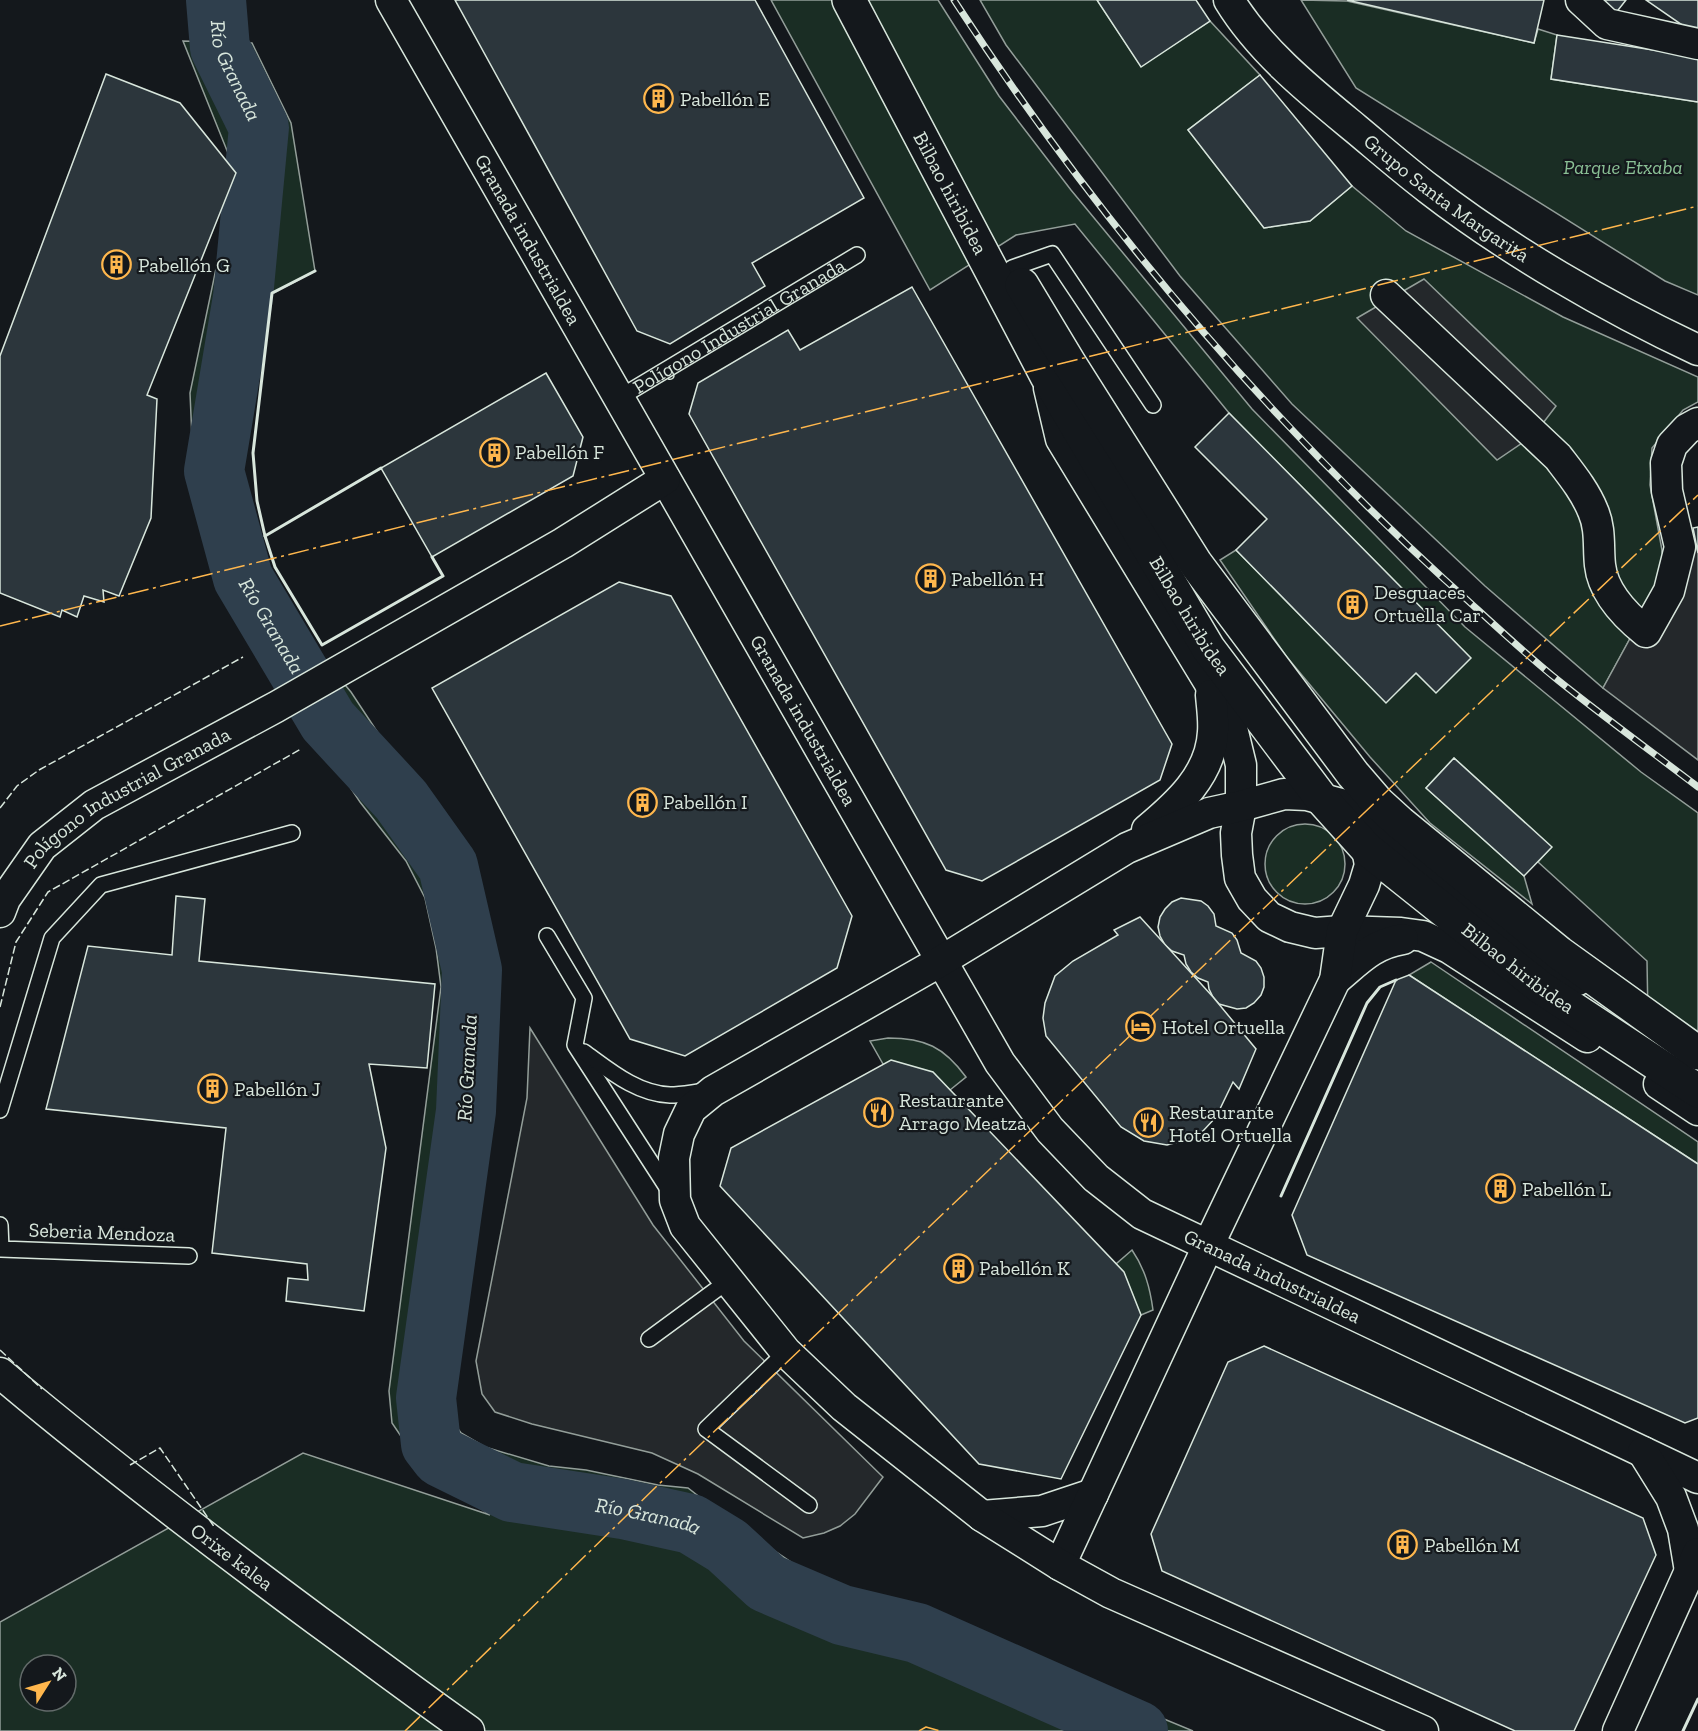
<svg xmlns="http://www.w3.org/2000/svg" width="1698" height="1731" font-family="'Zilla Slab',serif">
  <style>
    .green { fill: #1a2d24; stroke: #939e99; stroke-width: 1.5; fill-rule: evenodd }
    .parking { fill: #24282b; stroke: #939e99; stroke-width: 1.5 }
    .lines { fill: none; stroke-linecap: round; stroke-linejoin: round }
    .river { stroke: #2f3f4d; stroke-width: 60 }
    .building { fill: #2c363c; stroke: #d8e6dc; stroke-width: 1.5 }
    .lane-casing { stroke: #d8e6dc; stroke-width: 18 }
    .street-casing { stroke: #d8e6dc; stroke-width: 33 }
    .secondary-casing { stroke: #d8e6dc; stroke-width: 36 }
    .lane { stroke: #14181c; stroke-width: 15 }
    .street { stroke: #14181c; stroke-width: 30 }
    .secondary { stroke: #14181c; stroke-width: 33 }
    .rail-casing { stroke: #d8e6dc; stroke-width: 7 }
    .rail { stroke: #14181c; stroke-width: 4.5; stroke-dasharray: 14; stroke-linecap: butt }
    .fence { stroke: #d8e6dc; stroke-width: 1.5; stroke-dasharray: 8 3; stroke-linecap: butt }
    .wall { stroke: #d8e6dc; stroke-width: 3 }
    .power { stroke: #ffb74d; stroke-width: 1.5; stroke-dasharray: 21 4.5 3 4.5; stroke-linecap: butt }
    .labels { text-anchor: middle; stroke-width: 4.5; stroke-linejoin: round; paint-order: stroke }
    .poi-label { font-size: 20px; fill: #d8e6dc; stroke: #14181c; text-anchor: start }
    .park-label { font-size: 20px; font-style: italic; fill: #8ac095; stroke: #14181c }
    .street-label { font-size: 20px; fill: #d8e6dc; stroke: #14181c }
    .water-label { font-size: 21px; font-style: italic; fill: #d8e6dc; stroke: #14181c }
  </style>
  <rect width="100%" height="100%" fill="#14181c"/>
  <g class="green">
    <path d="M 771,0 L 938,0 L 999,96 L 1071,190 L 1252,409 L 1465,627 L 1641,772 L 1698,813 L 1698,1053 L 1648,1018 L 1647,961 L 1538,862 L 1551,847 L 1454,758 L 1426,788 L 1524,876 L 1532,904 L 1430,823 L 1370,757 L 1286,656 L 1220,560 L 1236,550 L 1386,702 L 1416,673 L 1436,692 L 1470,658 L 1229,413 L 1075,224 L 1016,235 L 930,290 Z"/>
    <path d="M 980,0 L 1097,0 L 1141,66 L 1210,21 L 1260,75 L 1188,130 L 1264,228 L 1310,221 L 1352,186 L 1406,231 L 1563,317 L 1698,377 L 1698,402 L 1683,410 L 1652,448 L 1650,485 L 1664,561 L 1651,600 L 1603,688 L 1485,586 L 1292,404 L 1180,276 L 1006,45 Z"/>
    <path d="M 1301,0 L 1347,1 L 1534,43 L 1538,29 L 1557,35 L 1551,79 L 1698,102 L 1698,295 L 1665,281 L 1356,88 Z"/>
    <path d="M 183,41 L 252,43 L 291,123 L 315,271 L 272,294 L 234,481 L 269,594 L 351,692 L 411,783 L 463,845 L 495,956 L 493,1057 L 443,1377 L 446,1412 L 461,1433 L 485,1447 L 549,1466 L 586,1470 L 658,1485 L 688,1488 L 733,1523 L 803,1570 L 1193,1731 L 0,1731 L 0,1622 L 303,1453 L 490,1515 L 441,1481 L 415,1457 L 392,1423 L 389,1391 L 441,987 L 436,948 L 425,898 L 406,861 L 360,802 L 272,670 L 241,618 L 194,484 L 190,393 L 236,173 ZM 30,1665 L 66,1665 L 66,1701 L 30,1701 Z"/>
    <circle cx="1305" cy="864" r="40"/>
    <path d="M 1431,962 L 1698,1142 L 1698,1164 L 1409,975 Z"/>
    <path d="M 888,1038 C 925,1038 944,1047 966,1077 L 950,1090 L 883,1064 L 870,1041 Z"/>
    <path d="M 1132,1250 C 1145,1269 1150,1288 1153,1310 L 1141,1315 L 1116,1264 Z"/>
  </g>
  <g class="parking">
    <path d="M 1424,279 L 1556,406 L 1534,435 L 1497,460 L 1357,318 Z"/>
    <path d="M 1696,544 L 1698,553 L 1698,760 L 1603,688 L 1651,600 L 1664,561 L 1662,551 Z"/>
    <path d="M 530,1028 L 653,1225 L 744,1341 L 883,1477 L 855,1514 L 840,1526 L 824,1533 L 803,1538 L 698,1474 L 652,1453 L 532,1424 L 495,1412 L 482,1394 L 476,1361 L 527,1098 Z"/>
  </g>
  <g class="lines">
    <path class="river" id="s1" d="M 216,0 L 220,48 L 259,127 L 243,297 L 214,471 L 243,578 L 328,721 L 401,800 L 448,866 L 472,970 L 466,1111 L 426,1398 L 431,1444 L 441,1457 L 512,1492 L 623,1509 L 691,1524 L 727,1546 L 767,1583 L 842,1615 L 917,1633 L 1138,1731"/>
  </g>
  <g class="building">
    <path d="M 455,0 L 755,0 L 864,198 L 752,263 L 765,286 L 670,344 L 637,331 Z"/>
    <path d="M 1097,0 L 1196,0 L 1210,21 L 1141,67 Z"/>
    <path d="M 1347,0 L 1544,0 L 1534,43 Z"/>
    <path d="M 1597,0 L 1626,0 L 1615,14 Z"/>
    <path d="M 1646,0 L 1698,0 L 1698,36 Z"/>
    <path d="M 1557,35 L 1698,57 L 1698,102 L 1551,79 Z"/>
    <path d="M 106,74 L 180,103 L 236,173 L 147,395 L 157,399 L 151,518 L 119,596 L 103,590 L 104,602 L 84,596 L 77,617 L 62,610 L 60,617 L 0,593 L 0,356 Z"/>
    <path d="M 1260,75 L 1352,186 L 1310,221 L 1264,228 L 1188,130 Z"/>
    <path d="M 912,287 L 1172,744 L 1160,780 L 982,881 L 946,870 L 689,414 L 698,383 L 788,330 L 800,350 Z"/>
    <path d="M 546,373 L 583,437 L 573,476 L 432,557 L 381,468 Z"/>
    <path d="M 1229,413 L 1471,658 L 1436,693 L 1416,673 L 1386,703 L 1236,550 L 1267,519 L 1195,447 Z"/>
    <path d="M 1698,527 L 1698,553 L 1693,528 Z"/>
    <path d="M 619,582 L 671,596 L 852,916 L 837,968 L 685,1056 L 630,1039 L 432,688 Z"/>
    <path d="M 1454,758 L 1552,847 L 1524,876 L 1426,788 Z"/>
    <path d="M 176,896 L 205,899 L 199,961 L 435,984 L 427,1068 L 369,1064 L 386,1148 L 364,1311 L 286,1301 L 288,1278 L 308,1280 L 307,1264 L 212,1253 L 226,1128 L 46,1109 L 88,946 L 172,955 Z"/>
    <path d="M 1181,898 L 1201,901 L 1208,906 L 1214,914 L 1216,926 L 1232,933 L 1237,940 L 1241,953 L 1256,961 L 1261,968 L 1264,977 L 1264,987 L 1261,995 L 1254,1003 L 1246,1008 L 1237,1009 L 1219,1004 L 1213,997 L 1209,989 L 1208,982 L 1198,978 L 1191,972 L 1186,964 L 1184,955 L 1172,951 L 1165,945 L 1160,936 L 1158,927 L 1160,917 L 1165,909 L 1172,902 Z"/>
    <path d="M 1140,917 L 1213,997 L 1256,1049 L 1239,1089 L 1233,1082 L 1216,1117 L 1203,1131 L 1189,1139 L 1167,1145 L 1144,1141 L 1121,1127 L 1046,1036 L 1043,1018 L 1045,1003 L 1055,976 L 1073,961 L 1118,935 L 1114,930 Z"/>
    <path d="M 1409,975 L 1698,1164 L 1698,1418 L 1685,1423 L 1307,1255 L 1292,1215 L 1396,980 Z"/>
    <path d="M 891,1060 L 933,1072 L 1124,1272 L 1141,1315 L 1061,1479 L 979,1464 L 720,1186 L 731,1148 Z"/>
    <path d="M 1264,1346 L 1643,1518 L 1656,1555 L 1574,1731 L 1515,1731 L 1162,1571 L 1151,1534 L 1228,1362 Z"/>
  </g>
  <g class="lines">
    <defs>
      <g id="lane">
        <path d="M 1012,268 L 1052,254 L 1153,405"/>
        <path id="s2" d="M 619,398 L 857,255"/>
        <path d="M 547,936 L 584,998 L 575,1045 L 670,1192"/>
        <path d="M 584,1052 C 609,1070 637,1094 670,1095 C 682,1095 695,1092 707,1091"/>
        <path d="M 0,1110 L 52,938 L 101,885 L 292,833"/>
        <path d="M 0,1225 L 1,1249 L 189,1256"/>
        <path d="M 649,1339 L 728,1281"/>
        <path d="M 786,1352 L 706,1429 L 809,1505"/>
      </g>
      <g id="street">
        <path id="s3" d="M 391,0 L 1000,1063 L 1050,1130 L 1096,1178 L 1142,1214 L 1698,1478"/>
        <path id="s4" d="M 1229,0 C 1260,51 1310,91 1356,129 C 1380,149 1404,170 1429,189 C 1508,250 1608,308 1698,350"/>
        <path d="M 1581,0 L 1607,24 L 1698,44"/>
        <path d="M 1386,295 L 1558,457 C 1571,474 1585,491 1593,511 C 1601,529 1598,547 1600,565 C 1603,593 1626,616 1646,632 L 1669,591 L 1680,547 L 1667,491 L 1666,463 L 1672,445 L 1687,429 L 1698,423"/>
        <path d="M 1049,388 L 1061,439 L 1209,682 L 1232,728 L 1241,765 L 1241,806 L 1236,833 L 1237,855 L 1240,878 L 1252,899 L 1269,917 L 1290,927 L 1315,933 L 1342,931 L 1401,933 L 1423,936 L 1449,948 L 1587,1037"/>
        <path d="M 1147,830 C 1177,805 1211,775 1213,732 C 1214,720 1212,707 1211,695"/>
        <path id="s5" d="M 0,912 L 5,899 L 42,846 L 94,805 L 276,707 L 563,543 L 665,479"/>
        <path d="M 1335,980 C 1358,961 1372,944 1403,939"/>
        <path d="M 1659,1084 L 1698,1110"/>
        <path id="s6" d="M 0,1373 C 103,1460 210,1541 318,1621 C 369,1658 418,1695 469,1731"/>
        <path d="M 1643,1452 L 1671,1497 L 1683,1529 L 1690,1571"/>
        <path d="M 982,1516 L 1042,1511 L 1093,1494"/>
        <path d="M 1060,1565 L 1208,1246 L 1335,980 L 1342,931 L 1364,885 L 1370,865 L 1364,832"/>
        <path d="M 1423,1731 L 1111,1593 L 1060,1565 L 982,1516 L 844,1407 L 786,1352 L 685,1226 L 675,1200 L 674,1158 L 679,1134 L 691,1109 L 713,1091 L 941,961 L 1127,848 L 1209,813 L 1241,806 L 1284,794 L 1307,795 L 1341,804 L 1393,836 L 1475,910 L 1555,970 L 1578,980"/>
        <path d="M 1618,1731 L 1698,1553"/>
      </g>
      <g id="secondary">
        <path id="s7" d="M 849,0 L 1047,376 L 1208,648 L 1321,798 L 1367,849 L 1540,987 L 1698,1091"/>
        <path d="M 1022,285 L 1069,363 L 1196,564 L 1353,774 L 1378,803 L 1400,823 L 1559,953 L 1698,1053"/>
      </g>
    </defs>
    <use href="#lane" class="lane-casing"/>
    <use href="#street" class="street-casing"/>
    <use href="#secondary" class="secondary-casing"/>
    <use href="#lane" class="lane"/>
    <use href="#street" class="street"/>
    <use href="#secondary" class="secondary"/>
    <defs>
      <path id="rail" d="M 954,0 C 1092,213 1257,408 1444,579 C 1482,613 1519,649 1559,681 C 1604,717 1652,752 1698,787"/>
    </defs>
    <use href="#rail" class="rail-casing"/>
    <use href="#rail" class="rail"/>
    <g class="fence">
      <path d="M 0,808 L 17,786 L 39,770 L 243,657"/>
      <path d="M 0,1007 L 16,942 L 48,892 L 301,749"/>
      <path d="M 0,1350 L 42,1389"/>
      <path d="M 130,1465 L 160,1448 L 215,1528"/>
    </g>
    <g class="wall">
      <path d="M 381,468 L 265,536 L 275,567 L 322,645 L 443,576 L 432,557"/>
      <path d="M 265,536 L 257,501 L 253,453 L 272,293 L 315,271"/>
      <path d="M 1281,1196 L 1367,1003 L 1380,987 L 1396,980"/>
      <path d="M 1683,1731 L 1698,1699"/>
    </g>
    <g class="power">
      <path d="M 0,626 L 1698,206"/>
      <path d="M 405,1731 L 658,1485 L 1698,495"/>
      <path d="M 919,1731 L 926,1727 L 940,1731"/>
    </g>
  </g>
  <defs>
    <symbol id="building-ring" viewBox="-11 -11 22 22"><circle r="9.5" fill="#14181c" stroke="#ffb74d" stroke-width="1.5"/><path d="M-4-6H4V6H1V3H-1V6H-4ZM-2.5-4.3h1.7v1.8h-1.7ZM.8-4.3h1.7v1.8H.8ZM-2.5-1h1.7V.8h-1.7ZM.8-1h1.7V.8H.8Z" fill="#ffb74d"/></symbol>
    <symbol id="hotel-ring" viewBox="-11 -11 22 22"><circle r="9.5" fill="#14181c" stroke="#ffb74d" stroke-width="1.5"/><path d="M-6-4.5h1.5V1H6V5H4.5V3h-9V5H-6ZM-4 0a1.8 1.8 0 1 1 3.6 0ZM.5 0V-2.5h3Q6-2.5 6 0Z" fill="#ffb74d"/></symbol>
    <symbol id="restaurant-ring" viewBox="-11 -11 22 22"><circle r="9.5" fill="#14181c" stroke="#ffb74d" stroke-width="1.5"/><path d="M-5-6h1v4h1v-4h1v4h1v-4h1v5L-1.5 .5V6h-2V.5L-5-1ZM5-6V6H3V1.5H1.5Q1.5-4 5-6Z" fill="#ffb74d"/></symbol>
  </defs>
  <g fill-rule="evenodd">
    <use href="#building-ring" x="642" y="82" width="33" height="33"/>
    <use href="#building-ring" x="100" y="248" width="33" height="33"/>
    <use href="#building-ring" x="478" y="436" width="33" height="33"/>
    <use href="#building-ring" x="914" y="562" width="33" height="33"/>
    <use href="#building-ring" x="1336" y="588" width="33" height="33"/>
    <use href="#building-ring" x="626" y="786" width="33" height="33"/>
    <use href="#hotel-ring" x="1124" y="1010" width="33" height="33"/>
    <use href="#building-ring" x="196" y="1072" width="33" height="33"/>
    <use href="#restaurant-ring" x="862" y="1096" width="33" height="33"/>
    <use href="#restaurant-ring" x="1132" y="1106" width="33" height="33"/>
    <use href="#building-ring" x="1484" y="1172" width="33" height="33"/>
    <use href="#building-ring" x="942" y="1252" width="33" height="33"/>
    <use href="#building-ring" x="1386" y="1528" width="33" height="33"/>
  </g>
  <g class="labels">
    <g class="poi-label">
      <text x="680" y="106">Pabellón E</text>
      <text x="138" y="272">Pabellón G</text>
      <text x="515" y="459">Pabellón F</text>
      <text x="951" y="586">Pabellón H</text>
      <text x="1374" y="599">Desguaces<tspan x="1374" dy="23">Ortuella Car</tspan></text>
      <text x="663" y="809">Pabellón I</text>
      <text x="1162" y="1034">Hotel Ortuella</text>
      <text x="234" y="1096">Pabellón J</text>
      <text x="899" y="1107">Restaurante<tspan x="899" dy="23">Arrago Meatza</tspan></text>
      <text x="1169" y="1119">Restaurante<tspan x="1169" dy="23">Hotel Ortuella</tspan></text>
      <text x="1522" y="1196">Pabellón L</text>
      <text x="979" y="1275">Pabellón K</text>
      <text x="1424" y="1552">Pabellón M</text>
    </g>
    <g class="park-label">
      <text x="1623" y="174">Parque Etxaba</text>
    </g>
    <g class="street-label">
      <text dy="7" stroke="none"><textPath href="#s7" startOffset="218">Bilbao hiribidea</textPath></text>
      <text dy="7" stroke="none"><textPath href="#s4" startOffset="296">Grupo Santa Margarita</textPath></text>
      <text dy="7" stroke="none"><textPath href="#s3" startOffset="276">Granada industrialdea</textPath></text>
      <text dy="7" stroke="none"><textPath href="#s2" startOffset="140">Polígono Industrial Granada</textPath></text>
      <text dy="7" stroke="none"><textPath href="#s7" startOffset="704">Bilbao hiribidea</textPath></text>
      <text dy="7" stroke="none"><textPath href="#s3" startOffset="830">Granada industrialdea</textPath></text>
      <text dy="7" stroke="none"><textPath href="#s5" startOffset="176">Polígono Industrial Granada</textPath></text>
      <text dy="7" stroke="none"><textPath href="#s7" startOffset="1190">Bilbao hiribidea</textPath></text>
      <text transform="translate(102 1232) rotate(2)" y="7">Seberia Mendoza</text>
      <text dy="7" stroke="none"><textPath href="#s3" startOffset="1578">Granada industrialdea</textPath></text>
      <text dy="7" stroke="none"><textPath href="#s6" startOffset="296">Orixe kalea</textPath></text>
    </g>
    <g class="water-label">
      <text dy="7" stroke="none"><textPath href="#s1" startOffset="74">Río Granada</textPath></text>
      <text dy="7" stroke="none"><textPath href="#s1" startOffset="650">Río Granada</textPath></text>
      <text transform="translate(467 1068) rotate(-87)" y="7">Río Granada</text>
      <text dy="7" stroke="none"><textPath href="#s1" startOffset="1767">Río Granada</textPath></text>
    </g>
  </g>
  <g transform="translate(48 1683) rotate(53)"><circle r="28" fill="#14181c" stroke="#626a69" stroke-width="1.5"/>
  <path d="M0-4.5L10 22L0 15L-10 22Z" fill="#ffb74d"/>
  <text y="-9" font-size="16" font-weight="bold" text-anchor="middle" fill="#d8e6dc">N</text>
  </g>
</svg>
